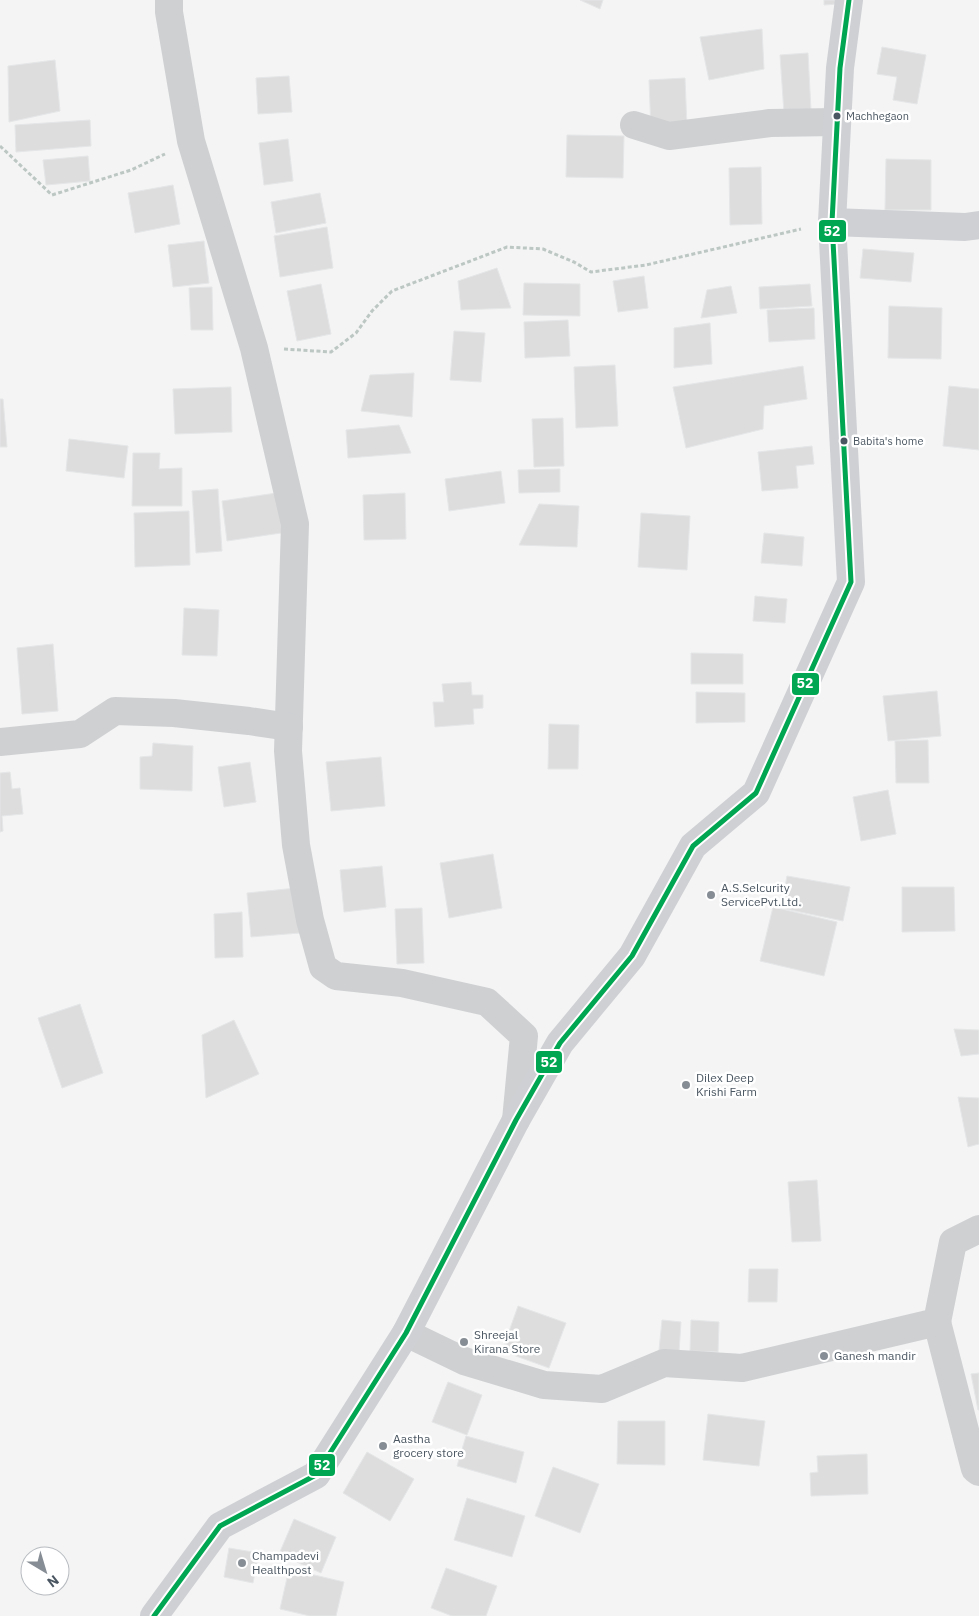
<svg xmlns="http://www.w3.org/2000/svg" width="979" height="1616" font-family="'IBM Plex Sans',sans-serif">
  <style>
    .building { fill: #ddddde; stroke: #e5e6e7 }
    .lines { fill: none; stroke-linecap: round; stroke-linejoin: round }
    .path { stroke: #bcc7c4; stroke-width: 3; stroke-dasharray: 4 2.5; stroke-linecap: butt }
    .street { stroke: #ced0d2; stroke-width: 28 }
    .secondary { stroke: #ced0d4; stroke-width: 28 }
    .bus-1-casing { stroke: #fff; stroke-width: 9 }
    .bus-1 { stroke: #00a651; stroke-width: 5 }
    .bus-dot { fill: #4a5661; stroke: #fff; stroke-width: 2 }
    .poi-dot { fill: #868d94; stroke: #fff; stroke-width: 2 }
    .labels { text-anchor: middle; stroke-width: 5; stroke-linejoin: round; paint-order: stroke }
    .bus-label { font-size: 11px; fill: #4a5661; stroke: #fff; text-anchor: start }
    .poi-label { font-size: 12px; fill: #4a5661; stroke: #fff; text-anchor: start }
    .line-badge { stroke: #fff; stroke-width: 2 }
    .badge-label { font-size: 14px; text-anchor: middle; font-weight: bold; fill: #fff }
  </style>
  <rect width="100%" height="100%" fill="#f4f4f4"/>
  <g class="building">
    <path d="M 580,0 L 603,0 L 600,9 Z"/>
    <path d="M 824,0 L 836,0 L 837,4 L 824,5 Z"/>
    <path d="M 762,29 L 764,69 L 709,80 L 700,37 Z"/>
    <path d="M 882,47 L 926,55 L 917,104 L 893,100 L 897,77 L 877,74 Z"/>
    <path d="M 808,53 L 811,111 L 784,113 L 780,55 Z"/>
    <path d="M 55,60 L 60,111 L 9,122 L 8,66 Z"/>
    <path d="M 289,76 L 292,112 L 258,114 L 256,78 Z"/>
    <path d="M 685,78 L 687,128 L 651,130 L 649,80 Z"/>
    <path d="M 90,120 L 91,146 L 16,152 L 15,125 Z"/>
    <path d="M 567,135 L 624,136 L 623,178 L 566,177 Z"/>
    <path d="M 288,139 L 293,181 L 264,185 L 259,143 Z"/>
    <path d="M 88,156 L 90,181 L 46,185 L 43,160 Z"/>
    <path d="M 886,159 L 931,160 L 931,210 L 885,210 Z"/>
    <path d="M 761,167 L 762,224 L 730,225 L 729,168 Z"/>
    <path d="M 173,185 L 180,224 L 135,233 L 128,193 Z"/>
    <path d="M 320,193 L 326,223 L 276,233 L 271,202 Z"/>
    <path d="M 327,227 L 333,268 L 280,277 L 274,236 Z"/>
    <path d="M 204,241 L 209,283 L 173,287 L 168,245 Z"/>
    <path d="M 863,249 L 914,253 L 911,282 L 860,278 Z"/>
    <path d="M 497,268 L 511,308 L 461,310 L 458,281 Z"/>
    <path d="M 644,276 L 648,308 L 618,312 L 613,281 Z"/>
    <path d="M 524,283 L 580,284 L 580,316 L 523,315 Z"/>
    <path d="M 321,284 L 331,334 L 297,341 L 287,291 Z"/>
    <path d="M 810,284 L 812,306 L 760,309 L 759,287 Z"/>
    <path d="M 731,286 L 737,313 L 701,318 L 707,290 Z"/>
    <path d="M 212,287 L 213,330 L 191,330 L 189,288 Z"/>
    <path d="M 889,306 L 942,308 L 941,359 L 888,358 Z"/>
    <path d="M 814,308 L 815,339 L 769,342 L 767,310 Z"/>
    <path d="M 568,320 L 570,356 L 525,358 L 524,322 Z"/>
    <path d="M 710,323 L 712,364 L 674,368 L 674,328 Z"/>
    <path d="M 454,331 L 485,333 L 481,382 L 450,380 Z"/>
    <path d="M 615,365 L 618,426 L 576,428 L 574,367 Z"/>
    <path d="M 803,366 L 807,399 L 764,406 L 763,429 L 686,448 L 673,387 Z"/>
    <path d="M 414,373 L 412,417 L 361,411 L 370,375 Z"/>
    <path d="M 949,386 L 979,389 L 979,450 L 943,446 Z"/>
    <path d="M 231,387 L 232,432 L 175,434 L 173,389 Z"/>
    <path d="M 0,399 L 3,399 L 7,447 L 0,447 Z"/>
    <path d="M 563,418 L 564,466 L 534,467 L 532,419 Z"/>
    <path d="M 399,425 L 411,453 L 348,458 L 346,430 Z"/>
    <path d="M 69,439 L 128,446 L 124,478 L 66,471 Z"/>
    <path d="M 812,446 L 814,464 L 796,466 L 798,488 L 762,491 L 758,452 Z"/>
    <path d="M 133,453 L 160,453 L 159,469 L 182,468 L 182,506 L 132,506 Z"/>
    <path d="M 560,469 L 560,492 L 519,493 L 518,470 Z"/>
    <path d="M 501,471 L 505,503 L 449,511 L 445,479 Z"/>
    <path d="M 218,489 L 222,551 L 196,553 L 192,491 Z"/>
    <path d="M 283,492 L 288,532 L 227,541 L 222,501 Z"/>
    <path d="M 405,493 L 406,539 L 364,540 L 363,495 Z"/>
    <path d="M 539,504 L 579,506 L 577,547 L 519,545 Z"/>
    <path d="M 189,511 L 190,565 L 135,567 L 134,513 Z"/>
    <path d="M 641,513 L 690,516 L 687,570 L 638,567 Z"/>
    <path d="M 764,533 L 804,537 L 802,566 L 761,563 Z"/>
    <path d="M 755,596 L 787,599 L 785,623 L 753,621 Z"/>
    <path d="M 184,608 L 219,610 L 217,656 L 182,655 Z"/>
    <path d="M 53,644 L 58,711 L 22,714 L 17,648 Z"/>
    <path d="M 691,653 L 743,654 L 743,684 L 691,684 Z"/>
    <path d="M 471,682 L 472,695 L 483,695 L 483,708 L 473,709 L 474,724 L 435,727 L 433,702 L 444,702 L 442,684 Z"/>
    <path d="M 937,691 L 941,736 L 888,741 L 883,696 Z"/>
    <path d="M 696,692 L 745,693 L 745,722 L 696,723 Z"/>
    <path d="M 549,724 L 579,725 L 578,769 L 548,769 Z"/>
    <path d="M 928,740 L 929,783 L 896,783 L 895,741 Z"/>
    <path d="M 153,743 L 193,746 L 192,791 L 140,789 L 140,757 L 152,756 Z"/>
    <path d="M 381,757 L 385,806 L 331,811 L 326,762 Z"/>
    <path d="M 250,762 L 256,802 L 224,807 L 218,767 Z"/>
    <path d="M 10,772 L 12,789 L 20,788 L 23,814 L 2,816 L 3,831 L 0,832 L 0,773 Z"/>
    <path d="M 888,790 L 896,834 L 861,841 L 853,797 Z"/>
    <path d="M 493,854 L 502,908 L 449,918 L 440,863 Z"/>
    <path d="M 382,866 L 386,907 L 344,912 L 340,870 Z"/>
    <path d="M 787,876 L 850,887 L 843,921 L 781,908 Z"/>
    <path d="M 902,887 L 954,887 L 955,931 L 902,932 Z"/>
    <path d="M 296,888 L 300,933 L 251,937 L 247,893 Z"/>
    <path d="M 773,907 L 837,922 L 824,976 L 760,961 Z"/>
    <path d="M 422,908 L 424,963 L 397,964 L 395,909 Z"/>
    <path d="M 242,912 L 243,957 L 215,958 L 214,914 Z"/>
    <path d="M 80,1004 L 103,1073 L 62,1088 L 38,1018 Z"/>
    <path d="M 234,1020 L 259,1074 L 206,1098 L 202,1035 Z"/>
    <path d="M 954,1029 L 979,1030 L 979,1054 L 961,1056 Z"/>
    <path d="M 958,1097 L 979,1098 L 979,1144 L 968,1147 Z"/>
    <path d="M 817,1180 L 821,1241 L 792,1242 L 788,1182 Z"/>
    <path d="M 749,1269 L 778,1269 L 777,1302 L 748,1302 Z"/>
    <path d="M 518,1306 L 566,1323 L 549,1368 L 502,1351 Z"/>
    <path d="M 662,1320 L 681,1322 L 679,1352 L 659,1350 Z"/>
    <path d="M 691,1320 L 719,1322 L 718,1352 L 690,1351 Z"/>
    <path d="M 979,1373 L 979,1410 L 978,1410 L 971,1374 Z"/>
    <path d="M 448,1382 L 482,1395 L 467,1435 L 432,1422 Z"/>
    <path d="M 708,1414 L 765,1421 L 759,1466 L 703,1460 Z"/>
    <path d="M 618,1421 L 665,1421 L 665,1465 L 617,1464 Z"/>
    <path d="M 466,1436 L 524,1452 L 516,1483 L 457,1466 Z"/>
    <path d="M 367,1452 L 414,1479 L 390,1521 L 343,1493 Z"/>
    <path d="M 867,1454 L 868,1494 L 811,1496 L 810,1473 L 818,1472 L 817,1456 Z"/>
    <path d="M 553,1467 L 599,1484 L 580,1533 L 535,1516 Z"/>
    <path d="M 467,1498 L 525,1516 L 512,1557 L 454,1540 Z"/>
    <path d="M 294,1519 L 336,1537 L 321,1573 L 279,1554 Z"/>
    <path d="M 229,1548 L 259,1553 L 253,1583 L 224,1577 Z"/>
    <path d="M 446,1568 L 497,1586 L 486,1616 L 452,1616 L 431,1608 Z"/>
    <path d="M 289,1569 L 344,1582 L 336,1616 L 310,1616 L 280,1609 Z"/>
  </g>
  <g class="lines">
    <g class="path">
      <path d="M 0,146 L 52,195 L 131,170 L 165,154"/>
      <path d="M 284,349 L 331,352 L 356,333 L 372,311 L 392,291 L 507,247 L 543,249 L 574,262 L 591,272 L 646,265 L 801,229"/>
    </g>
    <g class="street">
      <path d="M 169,0 L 169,12 L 191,141 L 254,348 L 295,524 L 288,751 L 296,845 L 310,920 L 323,967 L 336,976 L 402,983 L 487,1002 L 524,1036 L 516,1120"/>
      <path d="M 634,125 L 669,136 L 770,123 L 837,122"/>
      <path d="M 0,742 L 80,734 L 115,711 L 174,713 L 249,721 L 289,727"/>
      <path d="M 937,1322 L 975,1469 L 979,1472"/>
      <path d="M 406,1333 L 464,1361 L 544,1385 L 602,1389 L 664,1363 L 742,1368 L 937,1322 L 953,1242 L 979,1229"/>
    </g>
    <g class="secondary">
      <path d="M 832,222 L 965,227 L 979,225"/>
      <path d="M 154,1616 L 220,1526 L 316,1475 L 406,1333 L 516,1120 L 560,1043 L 632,956 L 693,846 L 756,793 L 851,582 L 832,222 L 840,68 L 849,0"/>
    </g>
    <defs>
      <path id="bus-1" d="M 154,1616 L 220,1526 L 316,1475 L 406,1333 L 516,1120 L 560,1043 L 632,956 L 693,846 L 756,793 L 851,582 L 832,222 L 840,68 L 849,0"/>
    </defs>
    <use href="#bus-1" class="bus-1-casing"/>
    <use href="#bus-1" class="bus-1"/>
  </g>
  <g class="bus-dot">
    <circle cx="837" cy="116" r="4.5"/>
    <circle cx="844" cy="441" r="4.5"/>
  </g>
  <g class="poi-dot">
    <circle cx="711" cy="895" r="5"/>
    <circle cx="686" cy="1085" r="5"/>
    <circle cx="464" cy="1342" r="5"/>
    <circle cx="824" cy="1356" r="5"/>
    <circle cx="383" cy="1446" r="5"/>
    <circle cx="242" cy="1563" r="5"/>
  </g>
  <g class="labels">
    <g class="bus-label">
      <text x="846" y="120">Machhegaon</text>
      <text x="853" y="445">Babita's home</text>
    </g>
    <g class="poi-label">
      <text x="721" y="892">A.S.Selcurity<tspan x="721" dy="14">ServicePvt.Ltd.</tspan></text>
      <text x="696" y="1082">Dilex Deep<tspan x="696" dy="14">Krishi Farm</tspan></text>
      <text x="474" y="1339">Shreejal<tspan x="474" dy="14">Kirana Store</tspan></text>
      <text x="834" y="1360">Ganesh mandir</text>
      <text x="393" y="1443">Aastha<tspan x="393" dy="14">grocery store</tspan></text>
      <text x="252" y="1560">Champadevi<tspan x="252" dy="14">Healthpost</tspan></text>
    </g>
  </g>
  <g class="line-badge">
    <rect x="818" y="219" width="29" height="24" rx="5" fill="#00a651"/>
    <rect x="791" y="672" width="29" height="24" rx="5" fill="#00a651"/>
    <rect x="535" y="1050" width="28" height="24" rx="5" fill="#00a651"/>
    <rect x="308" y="1453" width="28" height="24" rx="5" fill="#00a651"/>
  </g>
  <g class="badge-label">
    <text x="832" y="236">52</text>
    <text x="805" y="688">52</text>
    <text x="549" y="1067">52</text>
    <text x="322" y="1470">52</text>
  </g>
  <g transform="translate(45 1571) rotate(142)"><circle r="24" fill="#ffffff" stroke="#b7bbc0"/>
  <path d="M0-4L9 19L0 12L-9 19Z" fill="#868d94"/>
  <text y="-8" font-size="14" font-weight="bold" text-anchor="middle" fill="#4a5661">N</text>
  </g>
</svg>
